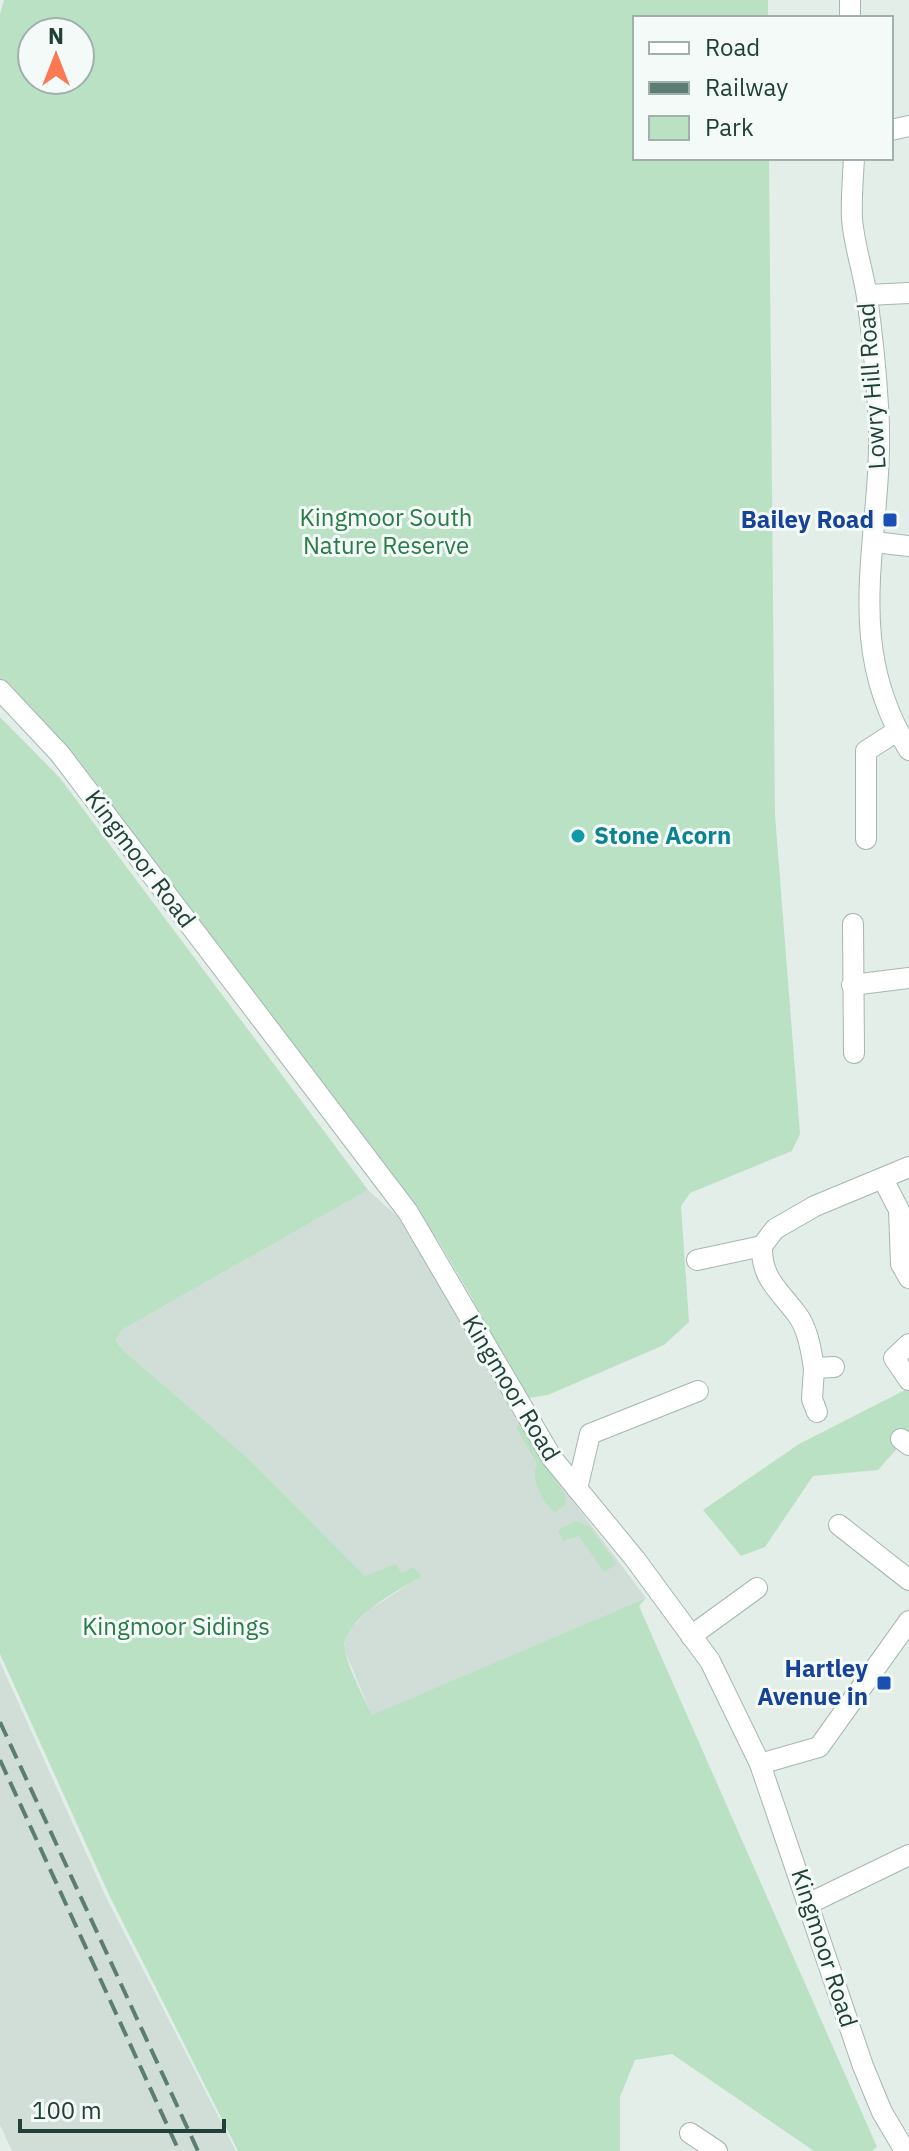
<svg xmlns="http://www.w3.org/2000/svg" width="909" height="2151" font-family="'IBM Plex Sans',sans-serif">
  <style>
    .built { fill: #d1ded8 }
    .green { fill: #bbe1c5; fill-rule: evenodd }
    .lines { fill: none; stroke-linecap: round; stroke-linejoin: round }
    .minor-casing { stroke: #a5b7b0; stroke-width: 22 }
    .minor { stroke: #fff; stroke-width: 20 }
    .rail { stroke: #5c7d73; stroke-width: 4; stroke-dasharray: 16 8; stroke-linecap: butt }
    .transit-dot { fill: #1a4fb4; stroke: #f4faf7; stroke-width: 3 }
    .culture-dot { fill: #0f9aa8; stroke: #f4faf7; stroke-width: 3 }
    .labels { text-anchor: middle; stroke-width: 6; stroke-linejoin: round; paint-order: stroke }
    .street-label { font-size: 24px; fill: #214138; stroke: #f4faf7 }
    .park-label { font-size: 24px; fill: #287b47; stroke: #f4faf7 }
    .transit-label { font-size: 24px; font-weight: bold; fill: #164399; stroke: #f4faf7; text-anchor: end }
    .culture-label { font-size: 24px; font-weight: bold; fill: #0d838f; stroke: #f4faf7; text-anchor: start }
  </style>
  <rect width="100%" height="100%" fill="#e3eee9"/>
  <g class="built">
    <path d="M 368,1190 L 398,1217 L 564,1489 L 646,1598 L 372,1716 L 344,1649 L 347,1632 L 368,1611 L 421,1576 L 402,1573 L 394,1565 L 365,1576 L 248,1458 L 123,1350 L 116,1339 L 122,1330 Z"/>
    <path d="M 0,1662 L 106,1897 L 236,2151 L 12,2151 L 0,2125 Z"/>
  </g>
  <g class="green">
    <path d="M 4,0 L 768,0 L 768,18 L 635,18 L 635,158 L 769,158 L 775,815 L 800,1134 L 792,1151 L 690,1193 L 681,1206 L 689,1322 L 664,1345 L 548,1395 L 528,1398 L 505,1370 L 472,1298 L 439,1242 L 243,983 L 0,682 L 0,14 ZM 32,32 L 80,32 L 80,80 L 32,80 Z"/>
    <path d="M 0,717 L 60,778 L 368,1190 L 122,1330 L 116,1340 L 123,1350 L 248,1458 L 365,1576 L 395,1564 L 402,1573 L 413,1567 L 422,1576 C 399,1590 339,1621 345,1651 C 350,1672 363,1696 372,1715 L 646,1598 L 639,1606 L 877,2147 L 872,2151 L 814,2151 L 672,2054 L 635,2060 L 620,2097 L 620,2151 L 238,2151 L 110,1897 L 0,1654 Z"/>
    <path d="M 909,1388 L 909,1435 L 878,1470 L 813,1476 L 765,1547 L 741,1556 L 703,1510 L 799,1444 Z"/>
    <path d="M 520,1425 L 566,1496 L 565,1505 L 556,1512 L 552,1511 C 542,1497 530,1481 537,1464 L 516,1427 Z"/>
    <path d="M 576,1521 L 589,1526 L 617,1564 L 604,1572 L 579,1536 L 563,1541 L 558,1530 Z"/>
  </g>
  <g class="lines">
    <defs>
      <g id="minor">
        <path d="M 850,0 L 850,18"/>
        <path d="M 891,130 L 909,126"/>
        <path d="M 854,158 C 853,178 851,199 852,219 C 854,245 863,270 867,297 C 872,333 876,369 878,406 C 887,529 837,635 909,750"/>
        <path d="M 867,295 L 909,293"/>
        <path d="M 874,542 L 909,546"/>
        <path d="M 0,690 L 60,754 L 408,1212 L 552,1458 L 635,1559 L 710,1661 L 760,1764 L 863,2066 L 882,2112 L 905,2151"/>
        <path d="M 866,839 L 866,751 L 897,731"/>
        <path d="M 853,924 L 854,1053"/>
        <path d="M 852,985 L 909,978"/>
        <path d="M 884,1181 L 899,1210 L 901,1264 L 909,1278"/>
        <path d="M 762,1246 C 761,1278 778,1289 796,1313 C 808,1328 811,1350 814,1368 L 834,1367"/>
        <path d="M 697,1260 L 762,1246 L 775,1229 L 815,1206 L 909,1167"/>
        <path d="M 814,1368 L 812,1399 L 817,1412"/>
        <path d="M 909,1380 L 894,1358 L 909,1344"/>
        <path d="M 901,1439 L 909,1445"/>
        <path d="M 577,1489 L 590,1434 L 698,1391"/>
        <path d="M 839,1525 L 909,1580"/>
        <path d="M 691,1636 L 757,1588"/>
        <path d="M 760,1764 L 819,1747 L 909,1621"/>
        <path d="M 810,1903 L 909,1855"/>
        <path d="M 690,2133 L 717,2151"/>
      </g>
    </defs>
    <use href="#minor" class="minor-casing"/>
    <use href="#minor" class="minor"/>
    <g class="rail">
      <path d="M 0,1722 L 198,2151"/>
      <path d="M 0,1760 L 179,2151"/>
    </g>
  </g>
  <g class="transit-dot">
    <rect x="882" y="512" width="16" height="16" rx="4"/>
    <rect x="876" y="1675" width="16" height="16" rx="4"/>
  </g>
  <circle class="culture-dot" cx="578" cy="836" r="8"/>
  <g class="labels">
    <g class="street-label">
      <text transform="translate(872 386) rotate(-94)" y="8">Lowry Hill Road</text>
      <text transform="translate(140 859) rotate(53)" y="8">Kingmoor Road</text>
      <text transform="translate(511 1388) rotate(59)" y="8">Kingmoor Road</text>
      <text transform="translate(824 1948) rotate(72)" y="8">Kingmoor Road</text>
    </g>
    <g class="park-label">
      <text x="386" y="526">Kingmoor South<tspan x="386" dy="28">Nature Reserve</tspan></text>
      <text x="176" y="1635">Kingmoor Sidings</text>
    </g>
    <g class="transit-label">
      <text x="874" y="528">Bailey Road</text>
      <text x="868" y="1677">Hartley<tspan x="868" dy="28">Avenue in</tspan></text>
    </g>
    <g class="culture-label">
      <text x="594" y="844">Stone Acorn</text>
    </g>
  </g>
  <rect x="633" y="16" width="260" height="144" fill="#f4faf7" stroke="#a0b0ab" stroke-width="2"/>
  <rect x="649" y="42" width="40" height="12" fill="#ffffff" stroke="#a0b0ab" stroke-width="2"/>
  <text x="705" y="56" font-size="24" fill="#214138">Road</text>
  <rect x="649" y="82" width="40" height="12" fill="#5c7d73" stroke="#a0b0ab" stroke-width="2"/>
  <text x="705" y="96" font-size="24" fill="#214138">Railway</text>
  <rect x="649" y="116" width="40" height="24" fill="#bbe1c5" stroke="#a0b0ab" stroke-width="2"/>
  <text x="705" y="136" font-size="24" fill="#214138">Park</text>
  <g transform="translate(56 56)"><circle r="38" fill="#f4faf7" stroke="#a0b0ab" stroke-width="2"/>
  <path d="M0-6L14 30L0 20L-14 30Z" fill="#fb7a54"/>
  <text y="-12" font-size="22" font-weight="bold" text-anchor="middle" fill="#214138">N</text>
  </g>
  <path d="M20 2119v12h204v-12" fill="none" stroke="#214138" stroke-width="4"/>
  <text x="32" y="2119" font-size="24" fill="#214138" stroke="#f4faf7" stroke-width="6" paint-order="stroke">100 m</text>
</svg>
